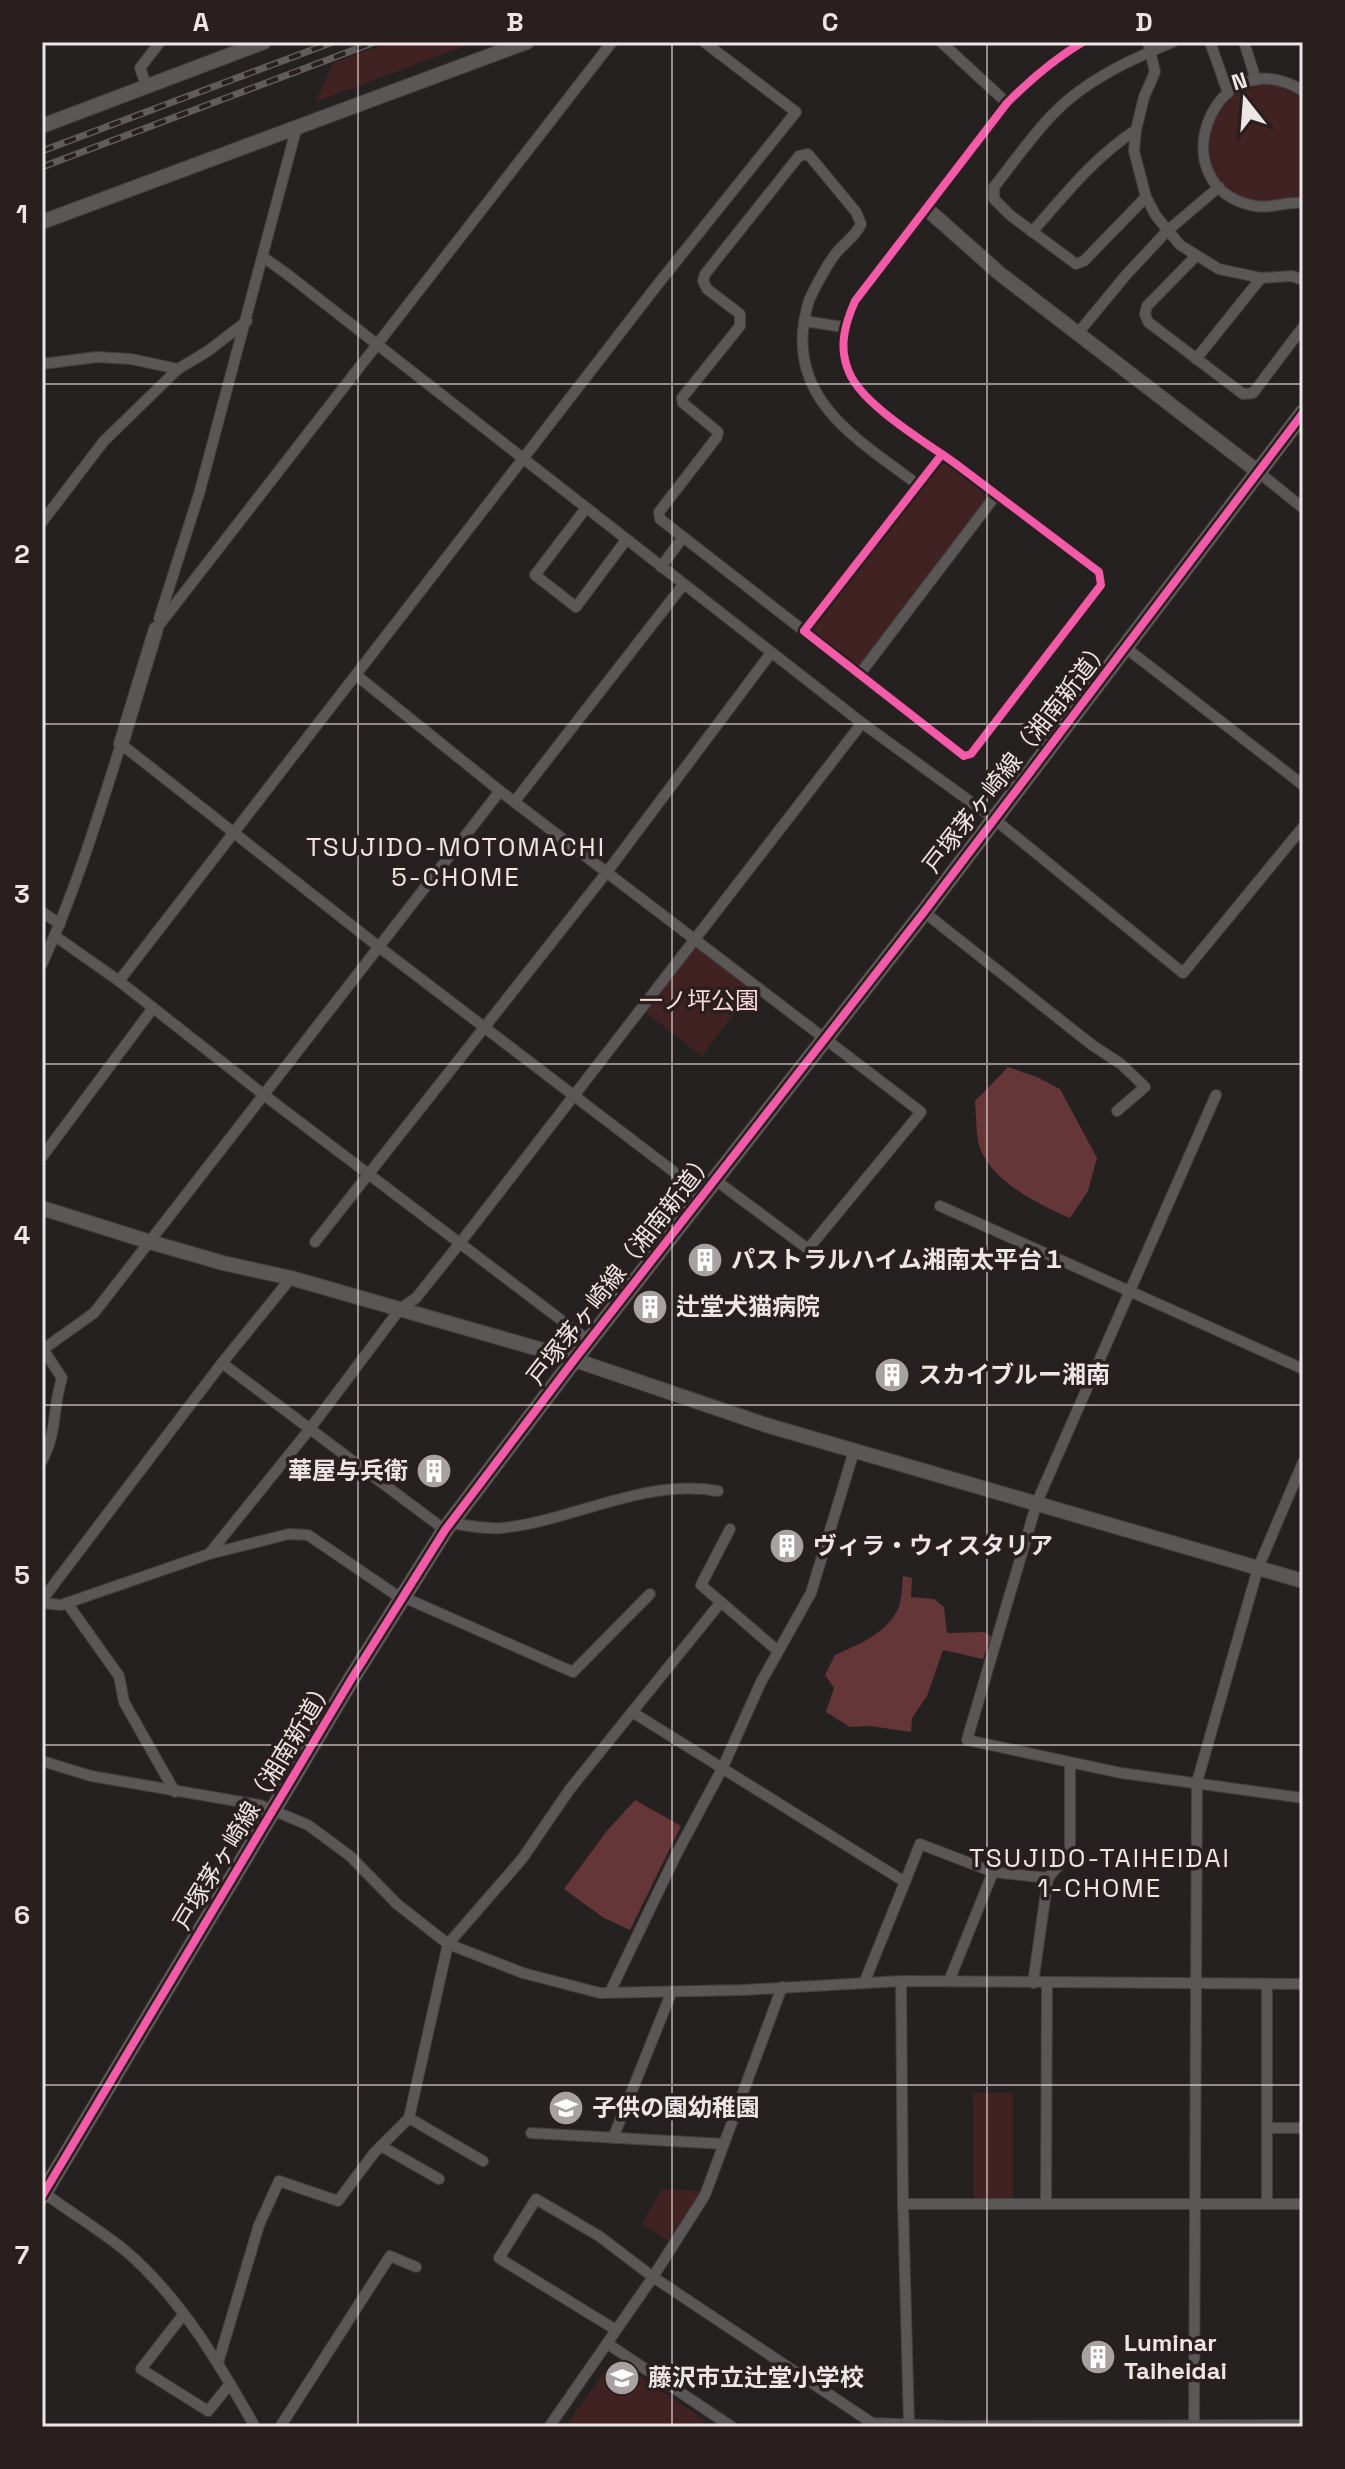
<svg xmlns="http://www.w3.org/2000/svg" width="1345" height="2469" font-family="'Space Grotesk','Noto Sans JP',sans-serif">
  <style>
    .green { fill: #412223 }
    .forest { fill: #643637 }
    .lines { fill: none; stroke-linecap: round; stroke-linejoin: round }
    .street-casing { stroke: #443f3f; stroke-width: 12 }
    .secondary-casing { stroke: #443f3f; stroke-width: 16 }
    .primary-casing { stroke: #443f3f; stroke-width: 18 }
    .street { stroke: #5b5757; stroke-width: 10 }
    .secondary { stroke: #5b5757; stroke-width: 14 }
    .primary { stroke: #675f5f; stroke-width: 16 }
    .rail-casing { stroke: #605c5c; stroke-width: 7 }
    .rail { stroke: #291f1e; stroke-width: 4; stroke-dasharray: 12; stroke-linecap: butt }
    .cycleway-casing { stroke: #291f1e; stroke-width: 13 }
    .cycleway { stroke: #f35aa7; stroke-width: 8 }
    .grid { fill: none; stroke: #eee6e6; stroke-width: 2; stroke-opacity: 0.55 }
    .labels { text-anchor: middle; stroke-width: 7; stroke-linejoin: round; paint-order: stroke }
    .street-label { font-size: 24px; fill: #eee6e6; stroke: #291f1e }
    .park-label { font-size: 24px; fill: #fed9d9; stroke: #291f1e }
    .poi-label { font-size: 24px; font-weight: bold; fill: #eee6e6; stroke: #291f1e; text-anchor: start }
    .neighbourhood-label { font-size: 26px; letter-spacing: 2px; fill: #eee6e6; stroke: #291f1e }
    .neatline { fill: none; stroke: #eee6e6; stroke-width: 3 }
    .grid-label { font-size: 26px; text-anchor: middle; font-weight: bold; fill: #eee6e6 }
  </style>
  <rect width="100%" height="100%" fill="#262121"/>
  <g class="green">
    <path d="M 391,42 L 475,42 L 316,102 L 333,63 Z"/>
    <path d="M 1263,84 L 1274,84 L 1303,98 L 1303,199 C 1281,195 1266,210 1242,197 C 1185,168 1203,94 1263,84 Z"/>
    <path d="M 942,454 L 996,495 L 859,675 L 804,631 Z"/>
    <path d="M 696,946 L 753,989 L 702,1056 L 645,1012 Z"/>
    <path d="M 973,2093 L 1013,2093 L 1013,2199 L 974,2199 Z"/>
    <path d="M 662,2189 L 701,2191 L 668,2241 L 642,2224 Z"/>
    <path d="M 608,2367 L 638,2375 L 705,2420 L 701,2427 L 565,2427 Z"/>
  </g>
  <g class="forest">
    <path d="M 1008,1067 L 1037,1077 L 1060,1089 L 1097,1158 L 1088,1191 L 1070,1218 C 1039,1205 989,1180 979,1145 C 976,1131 976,1115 975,1101 Z"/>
    <path d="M 903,1576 L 912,1578 L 911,1597 L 934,1599 L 944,1607 L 947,1633 L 984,1632 L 991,1637 L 983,1659 L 943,1650 L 927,1696 L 912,1718 L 911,1732 L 870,1726 L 850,1727 L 826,1712 L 834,1688 L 825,1675 L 835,1655 C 858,1645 887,1633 898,1609 C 902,1600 902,1586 903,1576 Z"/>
    <path d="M 635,1800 L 681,1826 L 630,1930 L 604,1918 L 564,1889 L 606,1832 Z"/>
  </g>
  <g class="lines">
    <defs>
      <g id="street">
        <path d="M 941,42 L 1007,103"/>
        <path d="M 1148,42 L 1155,72 L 1144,97 L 1136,130 L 1134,151 L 1146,197 L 1156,216 L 1180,245 L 1219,269 L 1261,278 L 1292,276 L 1303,280"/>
        <path d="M 1210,42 L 1228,93"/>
        <path d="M 1244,42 L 1256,80"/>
        <path d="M 147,87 L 140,68 L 160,42"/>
        <path d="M 1303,91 C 1213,35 1157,188 1255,206 C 1272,209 1287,201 1303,203"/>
        <path d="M 1146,197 L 1084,261 L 1076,264 L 1010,215 L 994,199 L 994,187 C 1013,163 1031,137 1052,115 C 1085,80 1130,60 1173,42"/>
        <path d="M 1032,232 C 1065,195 1094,157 1136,130"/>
        <path d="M 1196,256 L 1147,306 L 1145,314 L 1148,322 L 1243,394 L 1253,393 L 1303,327"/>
        <path d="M 263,257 L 287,274 L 862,723 L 993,818 L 1183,973 L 1303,827"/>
        <path d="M 804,321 L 843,327"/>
        <path d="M 1078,333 L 1126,275 L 1167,231 L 1219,187"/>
        <path d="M 1196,359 L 1261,278"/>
        <path d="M 42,364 L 97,357 L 131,359 L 178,369"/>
        <path d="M 942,454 L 804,631 L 964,756 L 971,754 L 1101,585 L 1099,572 C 1051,536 1004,500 956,464 C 927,443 862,405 849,372 C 838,347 845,324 855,301 L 1007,103 C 1030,80 1054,59 1083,42"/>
        <path d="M 1257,471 L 1303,508"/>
        <path d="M 586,508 L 535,575 L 576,607 L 626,540"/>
        <path d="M 42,522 L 104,441 L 178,369 L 208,351 L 247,321"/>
        <path d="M 661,567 L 683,537"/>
        <path d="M 159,619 L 199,494 L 297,126"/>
        <path d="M 156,629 L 612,42"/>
        <path d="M 804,631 L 660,519 L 659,512 L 717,437 L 718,432 L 683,403 L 682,398 L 740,326 L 740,314 L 707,289 L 703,281 L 705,274 L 799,156 L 808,154 L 856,212 L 861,224 C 856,236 845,242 837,252 C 827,264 819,280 812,294 C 806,304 805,318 803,330 C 796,407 865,444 918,485"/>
        <path d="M 1126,648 L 1303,785"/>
        <path d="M 356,675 L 500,791 L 921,1112 L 808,1249 L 714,1179"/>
        <path d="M 859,675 L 996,495"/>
        <path d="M 515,801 L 683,585"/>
        <path d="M 42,912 L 60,924"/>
        <path d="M 924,912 L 1092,1045 L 1121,1064 L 1145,1087 L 1117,1111"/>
        <path d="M 55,936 L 119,981 L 264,1095 L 589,1341"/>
        <path d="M 42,964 C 75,893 97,819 121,744 L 379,947 L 703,1194"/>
        <path d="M 119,981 L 658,284 L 796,112 L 704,42"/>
        <path d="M 1216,1095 L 1037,1502 L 967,1740 L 1121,1773 L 1303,1798"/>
        <path d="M 42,1157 L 153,1008"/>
        <path d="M 940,1206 L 1303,1369"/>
        <path d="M 315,1242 L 607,872 L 771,653"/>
        <path d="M 42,1350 L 94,1313 L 500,791"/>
        <path d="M 222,1363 L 445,1530"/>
        <path d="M 42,1461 C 58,1430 52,1409 62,1378 L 43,1349"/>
        <path d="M 452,1523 C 468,1526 484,1529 501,1528 C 574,1521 642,1478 718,1491"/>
        <path d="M 730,1529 L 701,1585 L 778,1651"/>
        <path d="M 209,1554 L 309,1430 L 400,1309 L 416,1298 L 460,1243 L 862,723"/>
        <path d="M 403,1597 L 573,1672 L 650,1594"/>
        <path d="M 42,1600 L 222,1363 L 291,1278"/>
        <path d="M 42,1603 L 61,1605 L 209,1554 L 289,1534 L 308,1535 L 402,1599"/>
        <path d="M 67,1603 L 119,1676 L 124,1702 L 175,1792"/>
        <path d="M 632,1712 L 905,1882 L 864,1983"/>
        <path d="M 42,1761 L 91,1776 L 260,1805 L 308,1825 L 350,1856 L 397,1904 L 448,1944 L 523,1973 L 600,1993 L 743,1990 L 901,1981 L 1303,1984"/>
        <path d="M 905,1882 L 920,1844 L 993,1872 L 1048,1878"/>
        <path d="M 901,1981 L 903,2204 L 909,2424"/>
        <path d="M 949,1981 L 993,1872"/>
        <path d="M 1033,1983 L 1048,1878 L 1070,1852 L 1070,1763"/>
        <path d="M 610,1992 L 677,1853 L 722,1769 L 761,1682 L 811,1593 L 854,1451"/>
        <path d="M 409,2118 L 483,2161"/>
        <path d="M 1267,2128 L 1303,2128"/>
        <path d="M 531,2133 L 724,2144"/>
        <path d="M 613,2138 L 672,1991"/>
        <path d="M 381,2146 L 439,2179"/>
        <path d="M 42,2191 C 70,2213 101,2230 128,2253 C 182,2300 220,2365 255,2427"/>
        <path d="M 903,2204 L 1303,2204"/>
        <path d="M 1046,2204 L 1047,1982"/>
        <path d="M 1267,2204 L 1267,1985"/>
        <path d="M 183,2315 L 141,2369 L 208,2411 L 230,2384"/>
        <path d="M 616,2330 L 499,2258 L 536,2199 L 599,2236 L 653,2277 L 872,2423 L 952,2426 L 1303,2425"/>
        <path d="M 608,2344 L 732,2427"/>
        <path d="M 218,2363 L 259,2225 L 279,2181 L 338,2201 L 374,2153 L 409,2118 L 448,1944 L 522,1859 L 570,1789 L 721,1602"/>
        <path d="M 280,2427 L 390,2256 L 416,2267"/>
        <path d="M 549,2427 L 653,2277 L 705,2195 L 782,1987"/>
        <path d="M 1194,2427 L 1197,1782 L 1258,1568 L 1303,1462"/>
      </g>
      <g id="secondary">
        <path d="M 42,126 L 264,42"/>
        <path d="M 927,209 L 999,273 L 1257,471"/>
        <path d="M 42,222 L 527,42"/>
        <path d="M 121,744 L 156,629"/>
        <path d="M 42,1208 L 150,1242 L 223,1263 L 291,1278 L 560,1355 L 766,1425 L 1303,1581"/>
      </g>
      <path id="primary" d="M 42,2196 L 352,1678 L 445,1530 L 574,1360 L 924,912 L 1303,413"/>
    </defs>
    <use href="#street" class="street-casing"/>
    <use href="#secondary" class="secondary-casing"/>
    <use href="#primary" class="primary-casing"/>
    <use href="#street" class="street"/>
    <use href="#secondary" class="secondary"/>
    <use href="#primary" class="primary"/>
    <defs>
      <g id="rail">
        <path d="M 42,151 L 333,42"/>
        <path d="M 42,167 L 375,42"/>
      </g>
    </defs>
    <use href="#rail" class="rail-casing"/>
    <use href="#rail" class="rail"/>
    <defs>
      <g id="cycleway">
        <path d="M 942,454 L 804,631 L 964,756 L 971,754 L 1101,585 L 1099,572 C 1051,536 1004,500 956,464 C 927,443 862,405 849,372 C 838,347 845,324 855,301 L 1007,103 C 1030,80 1054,59 1083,42"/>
        <path d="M 42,2196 L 352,1678 L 445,1530 L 574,1360 L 924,912 L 1303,413"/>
      </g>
    </defs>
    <use href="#cycleway" class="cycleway-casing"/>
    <use href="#cycleway" class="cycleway"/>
  </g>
  <path class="grid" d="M 358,42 L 358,2427M 672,42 L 672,2427M 987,42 L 987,2427M 42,384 L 1303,384M 42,724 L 1303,724M 42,1064 L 1303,1064M 42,1405 L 1303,1405M 42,1745 L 1303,1745M 42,2085 L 1303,2085"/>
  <defs>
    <symbol id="building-disc" viewBox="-11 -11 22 22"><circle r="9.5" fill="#a8a1a1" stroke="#291f1e"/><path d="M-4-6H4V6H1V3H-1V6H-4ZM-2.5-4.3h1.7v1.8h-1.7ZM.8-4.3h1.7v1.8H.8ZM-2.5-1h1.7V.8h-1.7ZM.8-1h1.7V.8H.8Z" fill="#fff"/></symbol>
    <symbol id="school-disc" viewBox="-11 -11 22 22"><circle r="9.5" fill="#a8a1a1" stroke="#291f1e"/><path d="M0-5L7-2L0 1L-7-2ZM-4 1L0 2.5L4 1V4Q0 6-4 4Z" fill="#fff"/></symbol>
  </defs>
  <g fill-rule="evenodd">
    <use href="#building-disc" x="685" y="1240" width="40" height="40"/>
    <use href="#building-disc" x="630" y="1287" width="40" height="40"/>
    <use href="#building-disc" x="872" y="1355" width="40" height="40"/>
    <use href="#building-disc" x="414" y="1451" width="40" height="40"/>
    <use href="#building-disc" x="767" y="1526" width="40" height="40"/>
    <use href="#school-disc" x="546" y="2088" width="40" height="40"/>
    <use href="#building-disc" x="1078" y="2337" width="40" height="40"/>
    <use href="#school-disc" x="602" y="2358" width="40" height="40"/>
  </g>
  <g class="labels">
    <g class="street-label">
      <text transform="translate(1017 756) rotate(-52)" y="8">戸塚茅ヶ崎線（湘南新道）</text>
      <text transform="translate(621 1268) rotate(-52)" y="8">戸塚茅ヶ崎線（湘南新道）</text>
      <text transform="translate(254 1804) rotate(-59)" y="8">戸塚茅ヶ崎線（湘南新道）</text>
    </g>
    <g class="park-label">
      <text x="699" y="1009">一ノ坪公園</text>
    </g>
    <g class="poi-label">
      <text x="731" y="1268">パストラルハイム湘南太平台１</text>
      <text x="676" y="1315">辻堂犬猫病院</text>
      <text x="918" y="1383">スカイブルー湘南</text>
      <text x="408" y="1479" text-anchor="end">華屋与兵衛</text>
      <text x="813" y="1554">ヴィラ・ウィスタリア</text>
      <text x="592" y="2116">子供の園幼稚園</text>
      <text x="1124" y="2351">Luminar<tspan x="1124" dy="28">Taiheidai</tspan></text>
      <text x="648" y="2386">藤沢市立辻堂小学校</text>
    </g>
    <g class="neighbourhood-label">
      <text x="456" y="856">TSUJIDO-MOTOMACHI<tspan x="456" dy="30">5-CHOME</tspan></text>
      <text x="1100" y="1867">TSUJIDO-TAIHEIDAI<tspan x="1100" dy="30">1-CHOME</tspan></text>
    </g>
  </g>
  <rect width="1345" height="2469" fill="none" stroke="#291f1e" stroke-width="88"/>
  <g transform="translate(1245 100) rotate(343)" stroke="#291f1e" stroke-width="6" paint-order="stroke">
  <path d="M0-6L14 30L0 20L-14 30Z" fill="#eee6e6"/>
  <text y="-12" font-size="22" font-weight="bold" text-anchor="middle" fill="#eee6e6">N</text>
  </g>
  <rect x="44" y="44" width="1257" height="2381" class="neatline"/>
  <g class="grid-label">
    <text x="201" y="31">A</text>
    <text x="515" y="31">B</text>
    <text x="830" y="31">C</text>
    <text x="1144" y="31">D</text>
    <text x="22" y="223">1</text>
    <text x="22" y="563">2</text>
    <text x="22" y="903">3</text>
    <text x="22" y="1244">4</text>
    <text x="22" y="1584">5</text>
    <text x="22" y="1924">6</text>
    <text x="22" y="2264">7</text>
  </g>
</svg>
